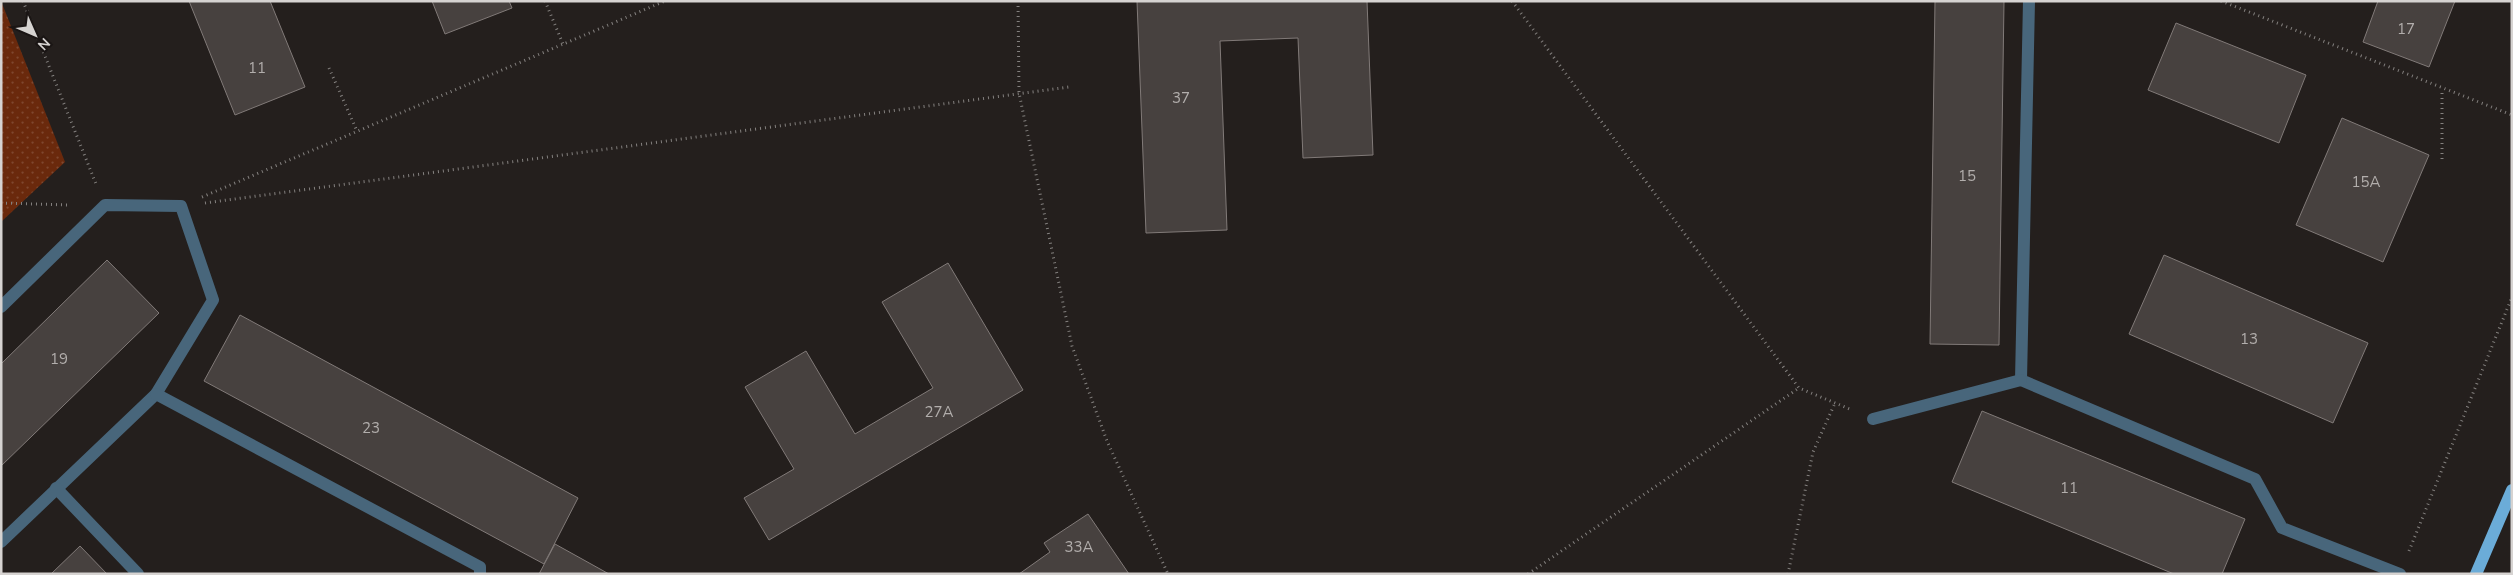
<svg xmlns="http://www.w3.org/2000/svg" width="2513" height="575" font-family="'Nunito Sans',sans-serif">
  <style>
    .park { fill: url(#park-dots) }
    .building { fill: #47413f; stroke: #817a78 }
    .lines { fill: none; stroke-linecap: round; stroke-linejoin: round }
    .path { stroke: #84817f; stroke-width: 3; stroke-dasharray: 1 4; stroke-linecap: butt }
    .minor { stroke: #48667b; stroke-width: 12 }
    .major { stroke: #6bacd8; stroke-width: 12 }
    .labels { text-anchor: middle; stroke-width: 5; stroke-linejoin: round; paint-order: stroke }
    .number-label { font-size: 15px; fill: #b2aeac }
  </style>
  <defs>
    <pattern id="park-dots" width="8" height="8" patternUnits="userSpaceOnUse" patternTransform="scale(1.25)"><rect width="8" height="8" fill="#6a290c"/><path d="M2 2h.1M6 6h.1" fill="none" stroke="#7f472e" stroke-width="1.8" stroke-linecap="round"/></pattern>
  </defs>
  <rect width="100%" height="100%" fill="#241f1d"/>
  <path class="park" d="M 1,1 L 65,162 L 1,222 Z"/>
  <g class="building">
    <path d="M 189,1 L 270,1 L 305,87 L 235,115 Z"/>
    <path d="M 432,1 L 509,1 L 512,8 L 445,34 Z"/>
    <path d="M 1137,1 L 1367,1 L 1373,155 L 1303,158 L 1298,38 L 1220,41 L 1227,230 L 1146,233 Z"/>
    <path d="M 1935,1 L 2004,1 L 1999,345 L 1930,344 Z"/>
    <path d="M 2378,1 L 2455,1 L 2429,67 L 2363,42 Z"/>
    <path d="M 2176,23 L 2306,75 L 2279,143 L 2148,90 Z"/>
    <path d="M 2342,118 L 2429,155 L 2383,262 L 2296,225 Z"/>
    <path d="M 2164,255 L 2368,343 L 2333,423 L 2129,334 Z"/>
    <path d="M 107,260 L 159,313 L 1,466 L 1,364 Z"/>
    <path d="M 948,263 L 1023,390 L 769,540 L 744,498 L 794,469 L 745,387 L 806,351 L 855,434 L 933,388 L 882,302 Z"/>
    <path d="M 240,315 L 578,498 L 544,564 L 204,381 Z"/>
    <path d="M 1982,411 L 2245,519 L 2222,574 L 2174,574 L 1952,482 Z"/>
    <path d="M 1088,514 L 1129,574 L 1019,574 L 1050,552 L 1044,543 Z"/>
    <path d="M 555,544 L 609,574 L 539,574 Z"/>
    <path d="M 80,546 L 107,574 L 51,574 Z"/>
  </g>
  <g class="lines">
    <g class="path">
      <path d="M 23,1 L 96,184"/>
      <path d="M 545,1 L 563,44"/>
      <path d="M 1018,1 L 1019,93 L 1072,346 L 1107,441 L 1168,574"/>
      <path d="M 1512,1 L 1799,388 L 1852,410"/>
      <path d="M 2221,1 L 2512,115"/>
      <path d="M 329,68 L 357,131"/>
      <path d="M 2442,159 L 2442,89"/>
      <path d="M 202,197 L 665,1"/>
      <path d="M 1,203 L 69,205"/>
      <path d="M 205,203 L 1069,87"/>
      <path d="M 2409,551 L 2512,297"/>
      <path d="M 1528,574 L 1799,388"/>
      <path d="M 1788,574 L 1813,452 L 1835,403"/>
    </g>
    <g class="minor">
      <path d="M 2029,1 L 2021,380 L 2255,479 L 2282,528 L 2400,574"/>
      <path d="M 1,307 L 105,205 L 181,206 L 213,300 L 156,394 L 1,542"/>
      <path d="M 156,394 L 480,567 L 480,574"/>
      <path d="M 1873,419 L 2021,380"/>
      <path d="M 56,488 L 138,574"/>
    </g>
    <path class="major" d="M 2476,574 L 2512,490"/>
  </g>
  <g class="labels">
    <g class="number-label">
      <text x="2406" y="34">17</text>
      <text x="257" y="73">11</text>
      <text x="1181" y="103">37</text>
      <text x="1967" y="181">15</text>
      <text x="2366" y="187">15А</text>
      <text x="2249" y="344">13</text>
      <text x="59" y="364">19</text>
      <text x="939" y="417">27А</text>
      <text x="371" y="433">23</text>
      <text x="2069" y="493">11</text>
      <text x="1079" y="552">33А</text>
    </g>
  </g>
  <rect width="2513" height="575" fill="none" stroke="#d6d3d1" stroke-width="5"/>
  <g transform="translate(35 35) rotate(135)" stroke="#1a1514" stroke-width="4" paint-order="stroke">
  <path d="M0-4L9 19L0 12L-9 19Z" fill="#d6d3d1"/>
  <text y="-8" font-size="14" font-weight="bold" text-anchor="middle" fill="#d6d3d1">N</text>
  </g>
</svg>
